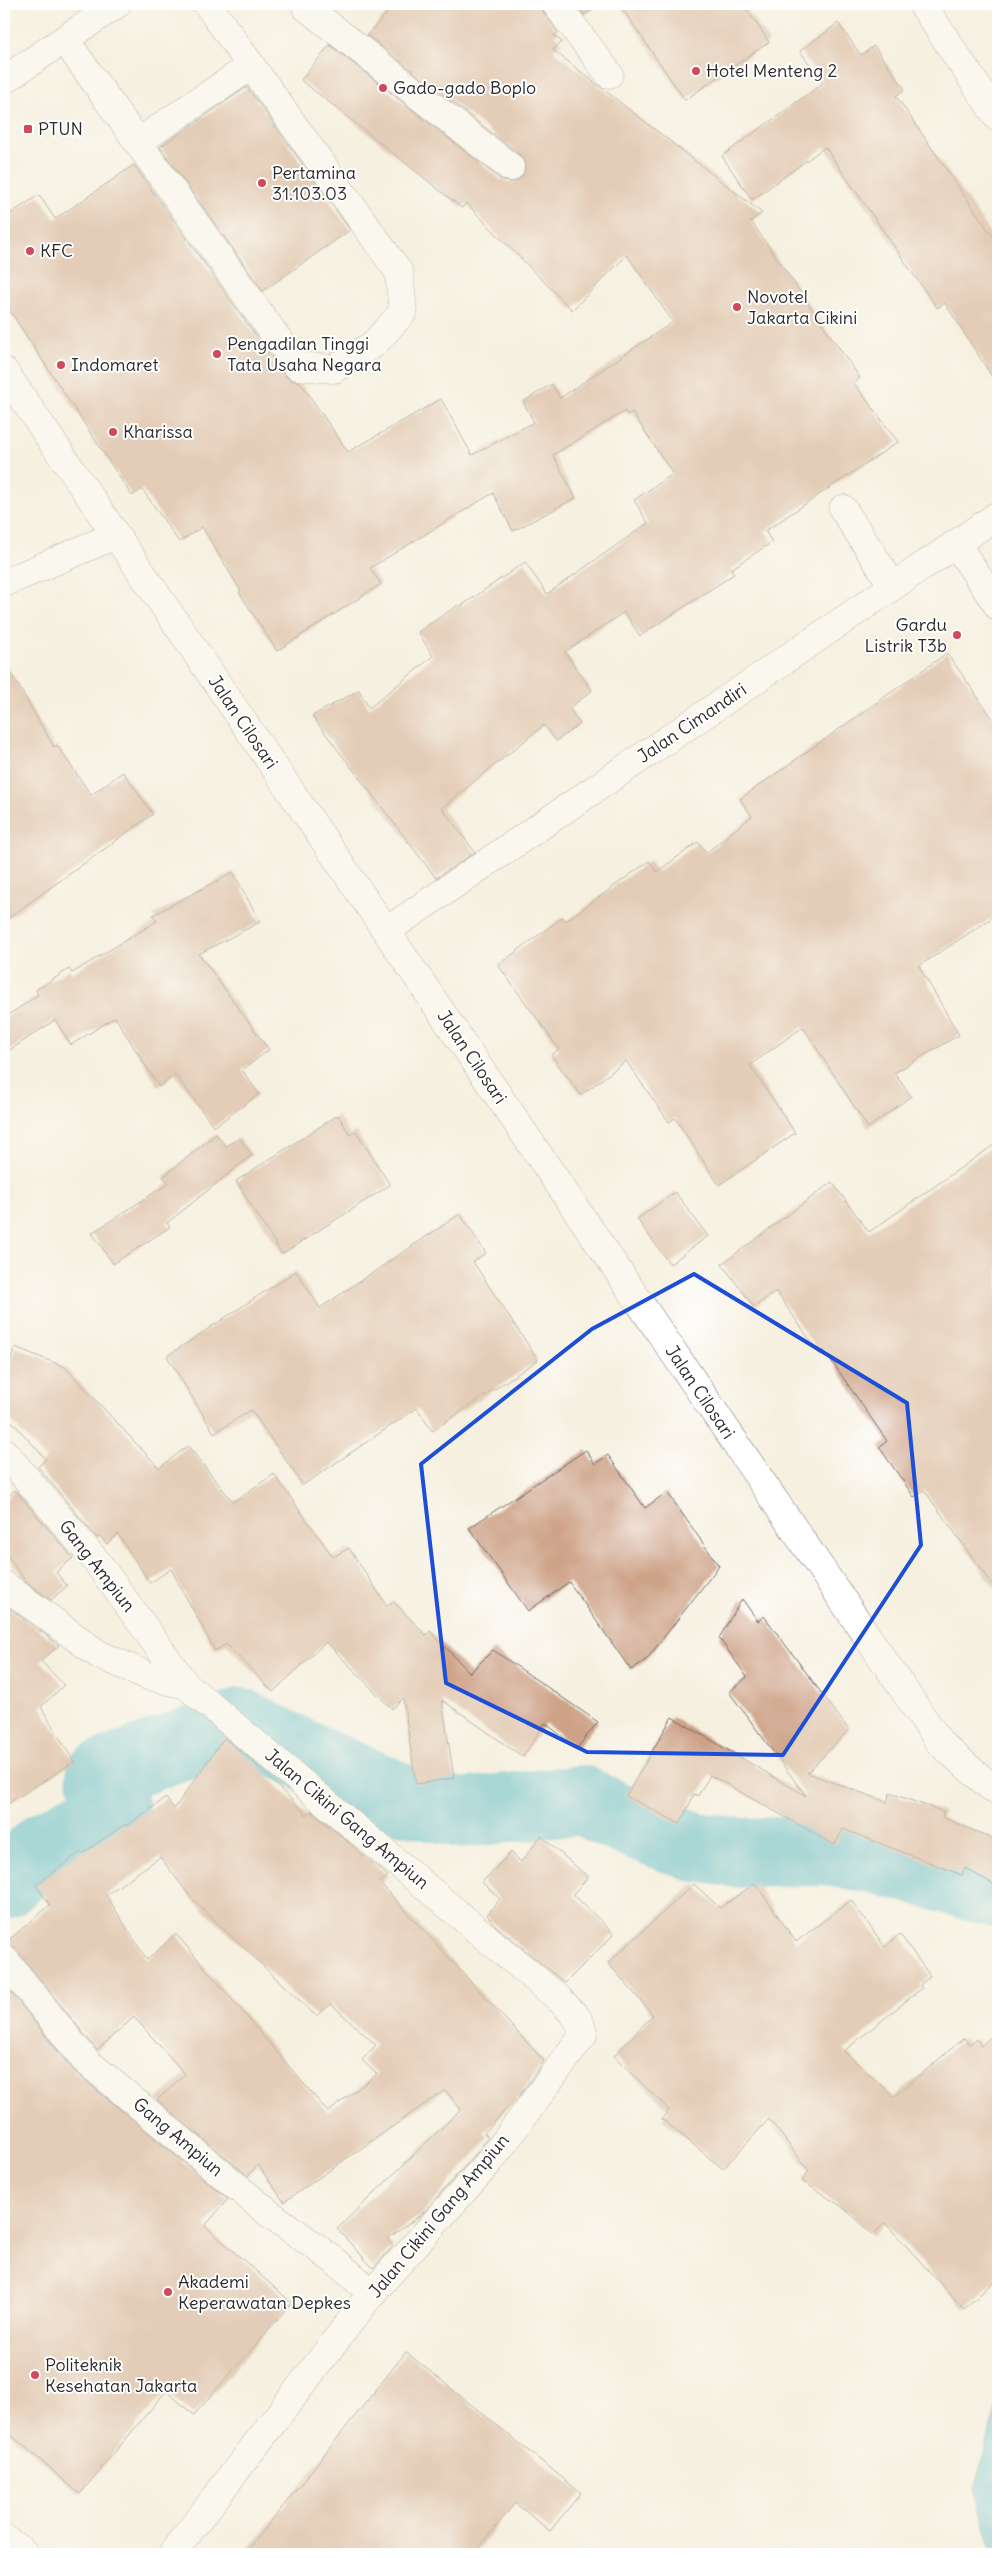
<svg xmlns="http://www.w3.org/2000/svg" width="1002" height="2558" font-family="Delius,sans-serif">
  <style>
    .water { fill: #4eb8ca; stroke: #3c727a }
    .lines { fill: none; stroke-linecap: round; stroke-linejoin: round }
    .river { stroke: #4eb8ca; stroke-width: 70 }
    .building { fill: #cea287; fill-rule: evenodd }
    .minor-casing { stroke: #72706a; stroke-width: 29 }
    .major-casing { stroke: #72706a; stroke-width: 29 }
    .minor { stroke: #fff; stroke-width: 28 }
    .major { stroke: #fff; stroke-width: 28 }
    .marked { fill: none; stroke: #1d4ed8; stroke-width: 4; stroke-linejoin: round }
    .poi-dot { fill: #d1495b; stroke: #fff; stroke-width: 2 }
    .labels { text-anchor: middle; stroke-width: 4; stroke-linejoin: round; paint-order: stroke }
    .poi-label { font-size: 18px; fill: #2b2b2b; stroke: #fff; text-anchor: start }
    .street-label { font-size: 18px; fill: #2b2b2b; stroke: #fff }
  </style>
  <rect width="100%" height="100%" fill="#fff"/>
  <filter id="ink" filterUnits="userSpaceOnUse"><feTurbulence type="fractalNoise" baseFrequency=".02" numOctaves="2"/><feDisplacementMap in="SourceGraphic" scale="10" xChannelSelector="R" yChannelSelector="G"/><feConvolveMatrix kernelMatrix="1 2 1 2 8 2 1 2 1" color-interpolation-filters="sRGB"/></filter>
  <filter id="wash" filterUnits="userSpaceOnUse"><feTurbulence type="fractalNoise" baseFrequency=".0096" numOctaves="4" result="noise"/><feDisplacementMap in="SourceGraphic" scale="20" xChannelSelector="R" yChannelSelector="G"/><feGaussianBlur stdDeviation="1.12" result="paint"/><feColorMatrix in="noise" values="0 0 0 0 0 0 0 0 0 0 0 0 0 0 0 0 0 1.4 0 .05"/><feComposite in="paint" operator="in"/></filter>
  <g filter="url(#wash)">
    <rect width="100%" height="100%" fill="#f6f0e0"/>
    <path class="water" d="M 998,2401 L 998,2554 L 993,2554 L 975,2489 Z"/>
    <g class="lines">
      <path class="river" d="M 4,1884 L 45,1846 L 114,1808 L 101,1775 L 241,1723 L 308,1757 L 406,1800 L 461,1813 L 581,1800 L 626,1821 L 695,1847 L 740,1853 L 826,1851 L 881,1860 L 998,1893"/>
    </g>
    <g id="blocks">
      <g class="building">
        <path d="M 395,4 L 541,4 L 544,13 L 558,33 L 554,35 L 562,42 L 553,50 L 762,213 L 751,221 L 860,378 L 854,383 L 898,442 L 765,531 L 772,542 L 731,569 L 734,574 L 640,636 L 624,612 L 565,652 L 592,691 L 569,708 L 580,724 L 556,741 L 544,725 L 442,808 L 475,852 L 436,878 L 312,716 L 359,690 L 369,708 L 433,656 L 418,632 L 458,605 L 460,607 L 525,562 L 547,594 L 648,523 L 634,500 L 673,474 L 632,412 L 628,415 L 625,411 L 553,455 L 576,498 L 513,531 L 493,493 L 370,568 L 381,584 L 277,651 L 239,592 L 241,591 L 202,527 L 179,542 L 142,489 L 132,496 L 4,302 L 4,218 L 39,195 L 55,219 L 134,165 L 284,375 L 290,380 L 300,382 L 348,452 L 441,399 L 472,455 L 534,422 L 523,402 L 552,384 L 560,398 L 673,322 L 627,255 L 572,310 L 466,203 L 462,208 L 301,80 L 330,45 L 500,179 L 508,182 L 515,182 L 522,177 L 525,169 L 524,161 L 520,155 L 367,35 Z"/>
        <path d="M 575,4 L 601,4 L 584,15 Z"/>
        <path d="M 619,4 L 743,4 L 769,42 L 685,100 Z"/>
        <path d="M 838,23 L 861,55 L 874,46 L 905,89 L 896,96 L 998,244 L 998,386 L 945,303 L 937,308 L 825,147 L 752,200 L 722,156 L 823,83 L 800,51 Z"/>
        <path d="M 247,87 L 350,230 L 263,291 L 160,147 Z"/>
        <path d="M 947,653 L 998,726 L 998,914 L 919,966 L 959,1035 L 894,1073 L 911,1096 L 868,1128 L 803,1027 L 750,1065 L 795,1133 L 719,1185 L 675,1118 L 669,1122 L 626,1061 L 581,1095 L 551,1055 L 559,1049 L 498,965 L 563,917 L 566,921 L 649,861 L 657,872 L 698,842 L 706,853 L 752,816 L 740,799 Z"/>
        <path d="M 4,661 L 54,747 L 57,745 L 91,795 L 123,772 L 153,814 L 4,921 Z"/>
        <path d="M 233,872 L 260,922 L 199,954 L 269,1050 L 242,1070 L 259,1094 L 214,1127 L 175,1074 L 159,1087 L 115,1017 L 71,1045 L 55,1020 L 4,1054 L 4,1018 L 38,995 L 36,990 L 69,969 L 72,973 L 157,921 L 153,915 Z"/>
        <path d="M 338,1115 L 350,1135 L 356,1131 L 390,1185 L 282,1254 L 236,1181 Z"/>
        <path d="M 216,1134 L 226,1146 L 239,1138 L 252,1155 L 167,1223 L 170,1227 L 113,1264 L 92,1233 L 169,1183 L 163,1177 Z"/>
        <path d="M 998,1142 L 998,1593 L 924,1490 L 914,1497 L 879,1447 L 887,1441 L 824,1350 L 819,1353 L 776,1291 L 754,1307 L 722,1264 L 832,1182 L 869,1232 Z"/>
        <path d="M 675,1192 L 708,1236 L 670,1264 L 637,1219 Z"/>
        <path d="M 460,1214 L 486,1253 L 473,1262 L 538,1360 L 432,1431 L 417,1408 L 303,1485 L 251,1410 L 214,1433 L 167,1356 L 296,1271 L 320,1308 Z"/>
        <path d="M 15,1347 L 65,1367 L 159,1468 L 188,1446 L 233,1502 L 274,1474 L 333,1557 L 349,1548 L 387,1606 L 393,1601 L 426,1635 L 430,1631 L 470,1673 L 493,1650 L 598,1722 L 577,1748 L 545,1723 L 523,1757 L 442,1700 L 454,1778 L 416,1784 L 403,1698 L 392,1709 L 326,1642 L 273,1692 L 226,1644 L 215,1651 L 171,1569 L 150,1583 L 118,1534 L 107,1544 L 100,1536 L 97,1538 L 38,1467 L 46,1459 L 4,1413 L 4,1376 Z"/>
        <path d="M 586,1450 L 595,1464 L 608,1455 L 645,1508 L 667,1492 L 719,1566 L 647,1659 L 631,1670 L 569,1582 L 528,1611 L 469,1528 Z"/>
        <path d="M 15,1490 L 73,1558 L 56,1572 L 67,1586 L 51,1600 L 26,1582 L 4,1551 L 4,1501 Z"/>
        <path d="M 742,1599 L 758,1621 L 764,1616 L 849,1730 L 807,1773 L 887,1802 L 890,1793 L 944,1812 L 942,1817 L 998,1841 L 998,1887 L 965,1868 L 962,1875 L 843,1829 L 835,1845 L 710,1775 L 698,1796 L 694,1794 L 680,1824 L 626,1796 L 672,1717 L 806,1796 L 729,1692 L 747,1677 L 719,1638 Z"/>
        <path d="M 9,1608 L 59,1645 L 41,1661 L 64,1685 L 41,1707 L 74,1762 L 4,1806 L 4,1613 Z"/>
        <path d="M 224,1738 L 251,1760 L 307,1815 L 311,1811 L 388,1876 L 380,1883 L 544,2061 L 519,2096 L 484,2133 L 488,2137 L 479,2150 L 422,2214 L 387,2239 L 393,2246 L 373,2268 L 337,2229 L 461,2109 L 445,2090 L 284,2202 L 258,2165 L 248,2176 L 157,2100 L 185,2074 L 134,2017 L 97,2050 L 16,1949 L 4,1944 L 50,1905 L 36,1885 L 81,1852 L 83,1853 L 125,1824 L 126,1826 L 166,1798 L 174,1809 ZM 160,1857 L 193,1900 L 316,2016 L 331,2004 L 376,2045 L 362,2060 L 377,2074 L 328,2112 L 176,1934 L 147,1960 L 106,1895 Z"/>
        <path d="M 541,1836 L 588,1877 L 573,1894 L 614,1934 L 565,1983 L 496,1926 L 487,1915 L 500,1899 L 482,1882 L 511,1852 L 521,1862 Z"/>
        <path d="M 755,1883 L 796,1942 L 851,1900 L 885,1947 L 900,1934 L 930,1976 L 920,1985 L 922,1988 L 844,2051 L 894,2097 L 964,2038 L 969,2044 L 977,2039 L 981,2046 L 998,2030 L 998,2278 L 964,2309 L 885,2223 L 873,2235 L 847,2210 L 802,2181 L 809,2171 L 769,2119 L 723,2169 L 662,2119 L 669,2110 L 614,2056 L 653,2015 L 608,1963 L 694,1884 L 720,1908 Z"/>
        <path d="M 4,1984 L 75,2072 L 228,2199 L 205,2226 L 292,2303 L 194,2415 L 166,2391 L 80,2494 L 4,2429 Z"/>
        <path d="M 406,2352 L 581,2493 L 550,2531 L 515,2503 L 474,2554 L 245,2554 Z"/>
      </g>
    </g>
  </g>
  <g filter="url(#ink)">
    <use href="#blocks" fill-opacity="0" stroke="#72706a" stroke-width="1"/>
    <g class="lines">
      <defs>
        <g id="minor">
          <path d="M 556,4 L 609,74"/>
          <path d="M 922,4 L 998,118"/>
          <path d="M 306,7 L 510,167"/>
          <path d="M 65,40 L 297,366 L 334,369 L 374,344 L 403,312 L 399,272 L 207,4"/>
          <path d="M 138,142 L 251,66"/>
          <path d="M 4,371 L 940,1743 L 993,1789 L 998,1791"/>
          <path d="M 843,509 L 893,586"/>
          <path d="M 956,544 L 998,606"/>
          <path d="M 4,583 L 116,535"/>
          <path d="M 386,931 L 998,515"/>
          <path d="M 4,1452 L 97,1562 L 186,1685 L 558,1998 C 568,2009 583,2019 583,2035 L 491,2160 L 372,2293 L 172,2554"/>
          <path d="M 4,1585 L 98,1654 L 148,1676 L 186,1685"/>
          <path d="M 4,1959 L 85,2060 L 266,2211 L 335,2261 L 372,2293"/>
          <path d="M 4,2538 L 25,2554"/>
        </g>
        <path id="major" d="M 4,80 L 117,4"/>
      </defs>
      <use href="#minor" class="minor-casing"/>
      <use href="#major" class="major-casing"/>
      <use href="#minor" class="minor"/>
      <use href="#major" class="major"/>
    </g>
  </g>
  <path d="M0 0H1002V2558H0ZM 694,1274 L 907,1403 L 921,1545 L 783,1755 L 587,1752 L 446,1683 L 421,1464 L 592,1329 Z" fill="#f6f0e0" fill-opacity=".55" fill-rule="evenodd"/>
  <path class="marked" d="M 694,1274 L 907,1403 L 921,1545 L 783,1755 L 587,1752 L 446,1683 L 421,1464 L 592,1329 Z"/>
  <g class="poi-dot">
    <circle cx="696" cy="71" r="5"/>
    <circle cx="383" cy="88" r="5"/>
    <rect x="23" y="124" width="10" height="10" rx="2.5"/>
    <circle cx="262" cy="183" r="5"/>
    <circle cx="30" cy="251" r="5"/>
    <circle cx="737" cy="307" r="5"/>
    <circle cx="217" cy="354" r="5"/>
    <circle cx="61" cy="365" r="5"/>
    <circle cx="113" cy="432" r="5"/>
    <circle cx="957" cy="635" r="5"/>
    <circle cx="168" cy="2292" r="5"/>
    <circle cx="35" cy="2375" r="5"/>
  </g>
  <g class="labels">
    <g class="poi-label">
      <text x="706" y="77">Hotel Menteng 2</text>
      <text x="393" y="94">Gado-gado Boplo</text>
      <text x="38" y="135">PTUN</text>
      <text x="272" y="179">Pertamina<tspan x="272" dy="21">31.103.03</tspan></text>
      <text x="40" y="257">KFC</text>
      <text x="747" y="303">Novotel<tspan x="747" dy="21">Jakarta Cikini</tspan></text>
      <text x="227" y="350">Pengadilan Tinggi<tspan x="227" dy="21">Tata Usaha Negara</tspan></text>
      <text x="71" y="371">Indomaret</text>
      <text x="123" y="438">Kharissa</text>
      <text x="947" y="631" text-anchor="end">Gardu<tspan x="947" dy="21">Listrik T3b</tspan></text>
      <text x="178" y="2288">Akademi<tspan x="178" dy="21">Keperawatan Depkes</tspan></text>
      <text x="45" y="2371">Politeknik<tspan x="45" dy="21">Kesehatan Jakarta</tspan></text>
    </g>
    <g class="street-label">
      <text transform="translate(243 722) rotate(56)" y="6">Jalan Cilosari</text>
      <text transform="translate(692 723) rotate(-34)" y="6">Jalan Cimandiri</text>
      <text transform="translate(472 1057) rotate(56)" y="6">Jalan Cilosari</text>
      <text transform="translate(700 1392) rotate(56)" y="6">Jalan Cilosari</text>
      <text transform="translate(97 1566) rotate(52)" y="6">Gang Ampiun</text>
      <text transform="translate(347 1819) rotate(40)" y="6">Jalan Cikini Gang Ampiun</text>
      <text transform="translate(178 2137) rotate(40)" y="6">Gang Ampiun</text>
      <text transform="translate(439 2216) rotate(-50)" y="6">Jalan Cikini Gang Ampiun</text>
    </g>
  </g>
  <rect width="1002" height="2558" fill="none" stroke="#fff" stroke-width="20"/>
</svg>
